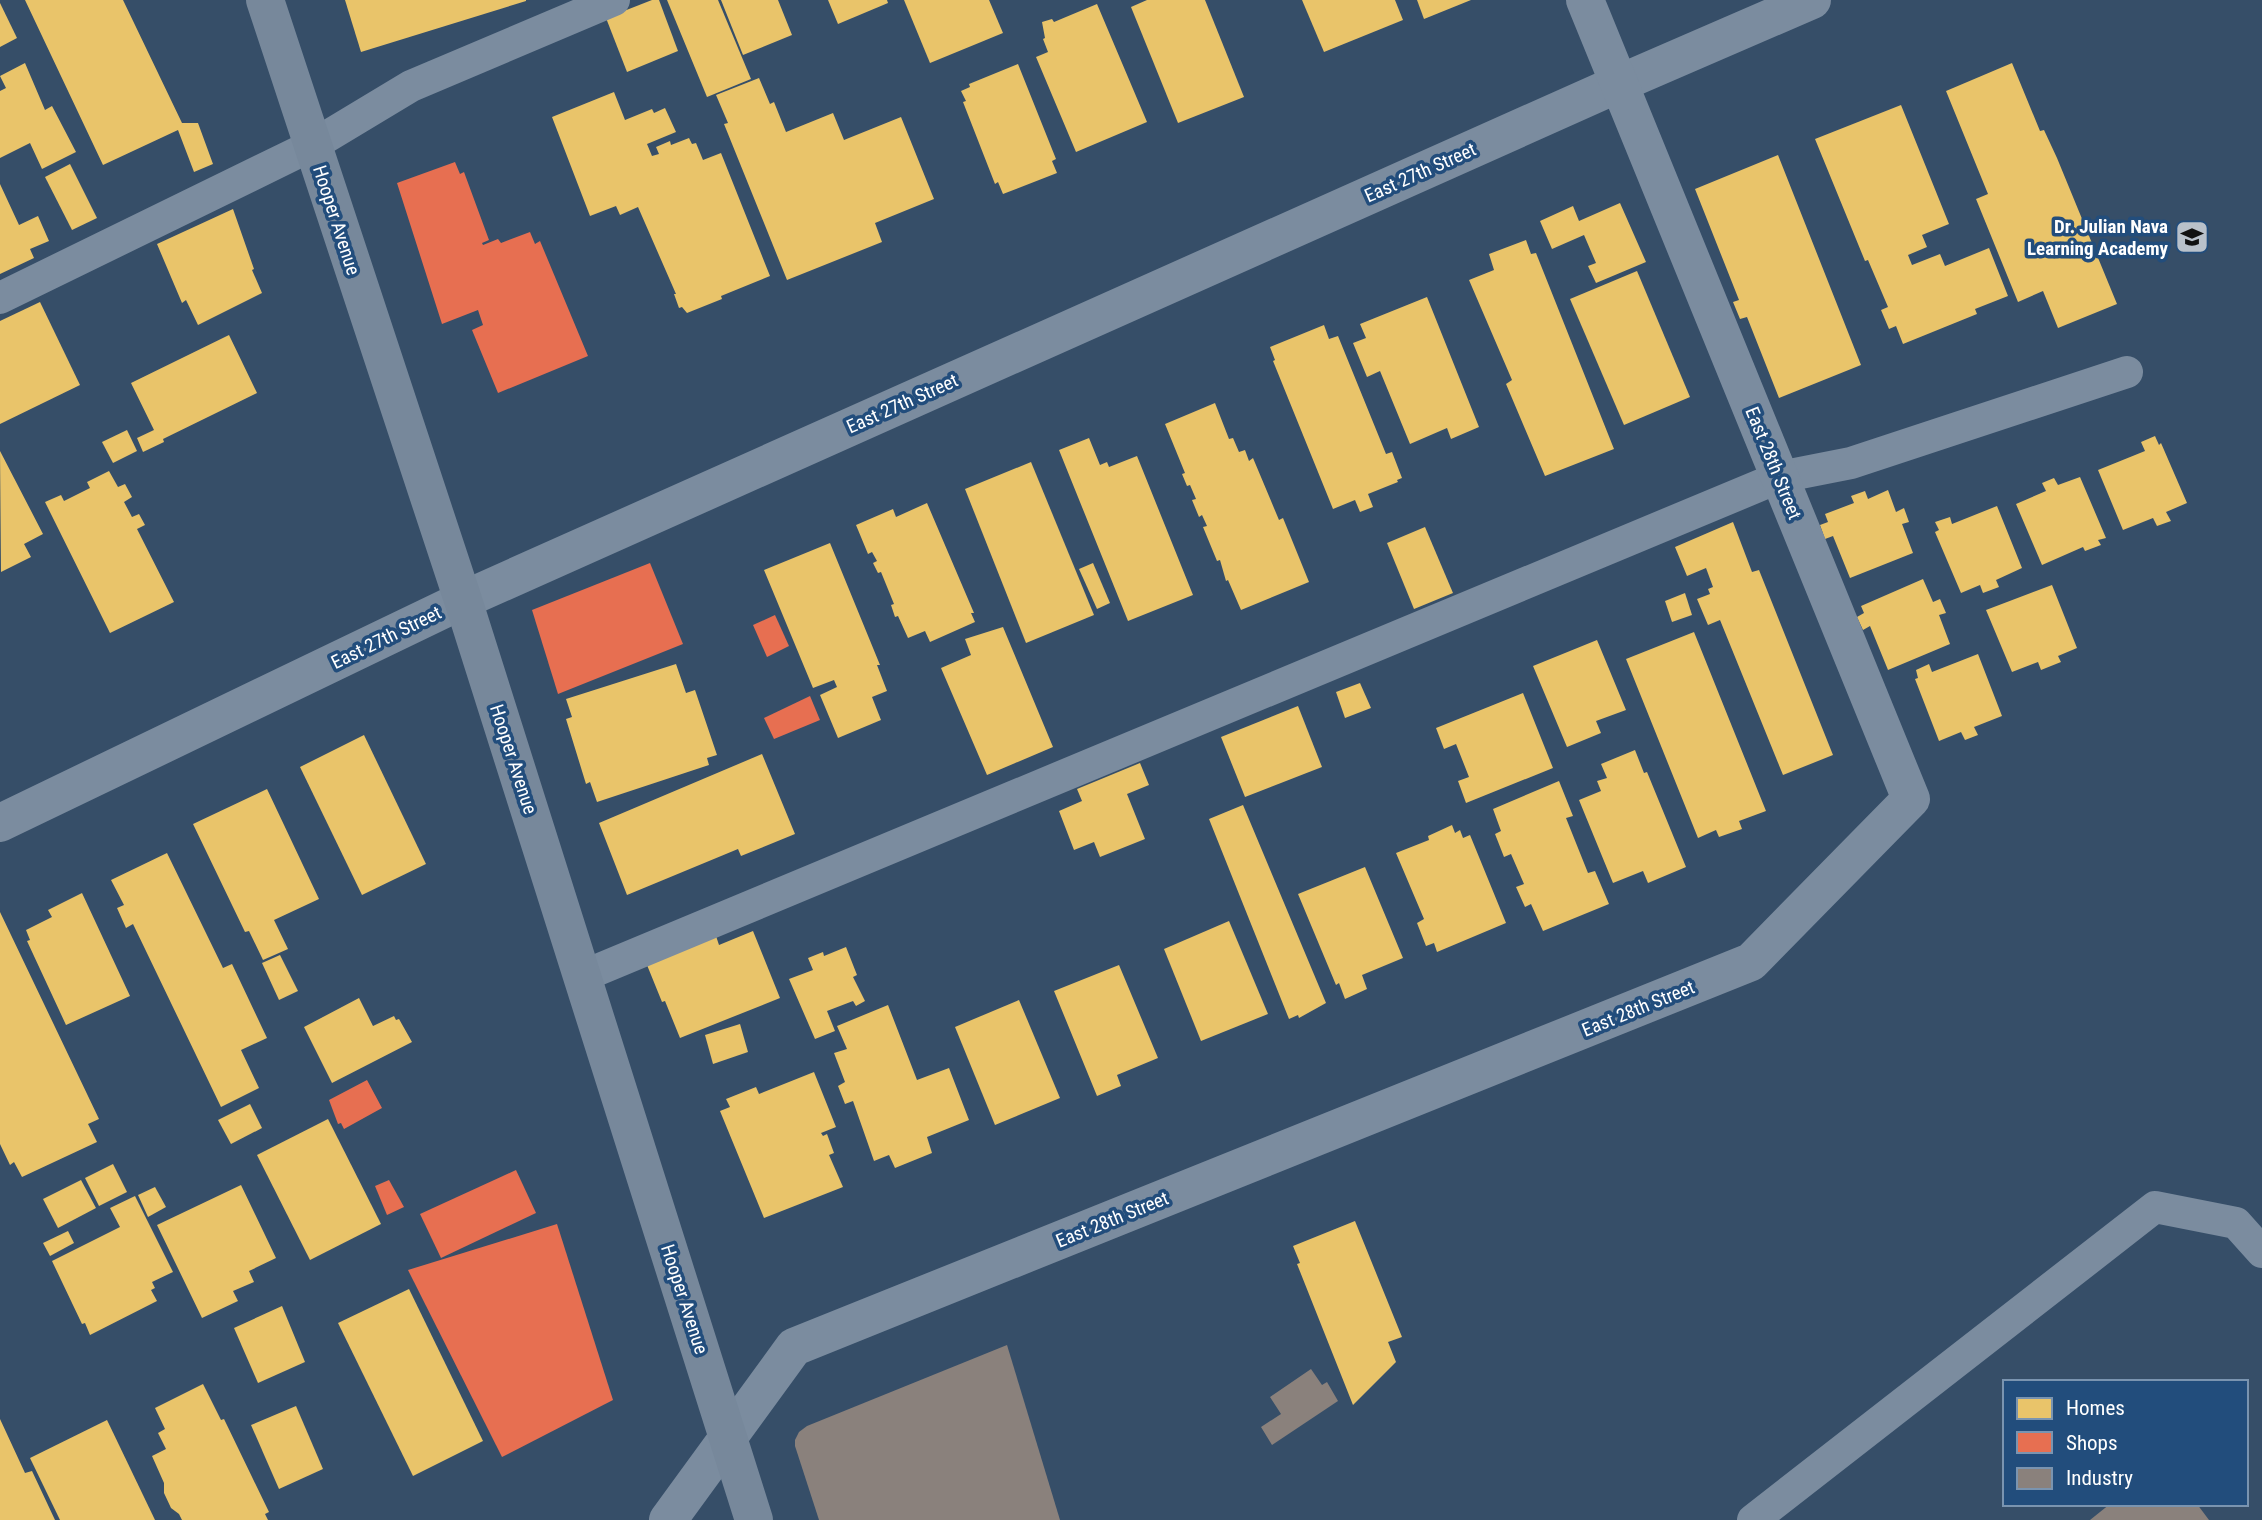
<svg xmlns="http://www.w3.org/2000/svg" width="2262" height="1520" font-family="'Roboto Condensed',sans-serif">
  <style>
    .homes { fill: #e9c46a }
    .shops { fill: #e76f51 }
    .industry { fill: #8a817c }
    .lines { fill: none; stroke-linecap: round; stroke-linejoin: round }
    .lane { stroke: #7b8c9f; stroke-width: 32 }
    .street { stroke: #7b8c9f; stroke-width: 38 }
    .secondary { stroke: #77889b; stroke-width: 38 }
    .labels { text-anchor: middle; stroke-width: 7; stroke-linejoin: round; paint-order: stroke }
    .street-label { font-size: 19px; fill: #fff; stroke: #224d7c }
    .poi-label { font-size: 19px; font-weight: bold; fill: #fff; stroke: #224d7c; text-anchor: end }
  </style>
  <rect width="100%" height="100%" fill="#364e68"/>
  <g class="homes">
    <path d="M 25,0 L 123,0 L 182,123 L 198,123 L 213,164 L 194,172 L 178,130 L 103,165 Z"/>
    <path d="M 345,0 L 526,0 L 526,1 L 361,52 Z"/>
    <path d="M 652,0 L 659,0 L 678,51 L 627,72 L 606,18 Z"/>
    <path d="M 667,0 L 718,0 L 751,79 L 707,97 Z"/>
    <path d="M 721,0 L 778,0 L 792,35 L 743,55 Z"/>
    <path d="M 828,0 L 887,0 L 888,3 L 838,24 Z"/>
    <path d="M 904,0 L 989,0 L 1003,33 L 930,63 Z"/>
    <path d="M 1147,0 L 1205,0 L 1244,97 L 1178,123 L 1131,7 Z"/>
    <path d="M 1302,0 L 1395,0 L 1403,20 L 1324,52 Z"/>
    <path d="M 1417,0 L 1471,0 L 1424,19 Z"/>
    <path d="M 0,3 L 17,38 L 0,47 Z"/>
    <path d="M 1097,4 L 1147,122 L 1076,152 L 1036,57 L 1048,52 L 1043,39 L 1045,38 L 1042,22 L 1052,19 L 1054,22 Z"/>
    <path d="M 25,63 L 45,110 L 52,106 L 76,152 L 42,169 L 30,143 L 0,158 L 0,91 L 6,88 L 0,76 Z"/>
    <path d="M 2012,63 L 2040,131 L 2044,130 L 2057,158 L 2117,304 L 2058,328 L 2043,291 L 2018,302 L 1976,199 L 1988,194 L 1946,91 Z"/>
    <path d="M 1018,64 L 1056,159 L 1052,161 L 1057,173 L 1003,194 L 998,182 L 995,184 L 963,102 L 966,101 L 961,91 L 970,87 L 969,84 Z"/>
    <path d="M 759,78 L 770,104 L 774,102 L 786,132 L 833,113 L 844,140 L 901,117 L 934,199 L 875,223 L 882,242 L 787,280 L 724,124 L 728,123 L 716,95 Z"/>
    <path d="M 614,92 L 625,120 L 652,109 L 654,113 L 665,108 L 676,132 L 647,144 L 652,156 L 659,154 L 656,147 L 670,141 L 671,145 L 689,138 L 692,144 L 696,143 L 703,160 L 721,153 L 770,276 L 721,296 L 722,299 L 687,313 L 682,307 L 679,308 L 674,294 L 676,294 L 638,207 L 620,215 L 616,206 L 590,216 L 552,117 Z"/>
    <path d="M 1901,105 L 1949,224 L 1922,235 L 1927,247 L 1908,255 L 1912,265 L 1940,254 L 1945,266 L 1989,248 L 2008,296 L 1975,309 L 1977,314 L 1903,344 L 1896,326 L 1889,329 L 1881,310 L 1888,307 L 1868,260 L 1865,261 L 1815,139 Z"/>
    <path d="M 1778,155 L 1861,365 L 1779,398 L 1747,317 L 1740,319 L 1733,302 L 1739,300 L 1695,189 Z"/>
    <path d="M 70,164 L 97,218 L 72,230 L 45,177 Z"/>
    <path d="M 0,184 L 19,225 L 38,216 L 49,241 L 30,249 L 34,258 L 0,274 Z"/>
    <path d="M 1620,203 L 1646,262 L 1596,283 L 1588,266 L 1596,263 L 1584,235 L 1552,249 L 1540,221 L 1573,206 L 1579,221 Z"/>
    <path d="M 233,209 L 254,269 L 252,270 L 262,293 L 198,325 L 186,300 L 182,303 L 157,244 Z"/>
    <path d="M 1526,240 L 1531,254 L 1536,253 L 1614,449 L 1545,476 L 1506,384 L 1512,380 L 1469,280 L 1494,270 L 1489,254 Z"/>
    <path d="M 1637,271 L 1690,397 L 1624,425 L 1570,299 Z"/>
    <path d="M 1427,297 L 1479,427 L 1451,439 L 1447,428 L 1410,444 L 1380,371 L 1367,377 L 1353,343 L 1366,338 L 1360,324 Z"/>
    <path d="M 40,302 L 80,385 L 0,424 L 0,321 Z"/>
    <path d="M 1324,325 L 1329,339 L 1338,336 L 1386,454 L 1392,452 L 1402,478 L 1397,480 L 1398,482 L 1368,494 L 1373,507 L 1360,512 L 1355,500 L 1333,509 L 1273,361 L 1275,360 L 1270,347 Z"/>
    <path d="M 229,335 L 257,393 L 163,439 L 164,442 L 143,452 L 137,438 L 154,430 L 131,383 Z"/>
    <path d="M 1215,403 L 1229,439 L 1233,438 L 1239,452 L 1245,450 L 1249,461 L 1253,458 L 1279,520 L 1283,518 L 1309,582 L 1241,610 L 1228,580 L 1226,581 L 1220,560 L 1217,561 L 1203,527 L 1207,526 L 1202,515 L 1199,517 L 1192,500 L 1196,499 L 1190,485 L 1187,486 L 1182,474 L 1185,473 L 1165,424 Z"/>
    <path d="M 127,430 L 137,451 L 113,463 L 102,442 Z"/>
    <path d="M 2155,436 L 2159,445 L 2161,443 L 2187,503 L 2166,512 L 2171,521 L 2157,526 L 2153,518 L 2123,530 L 2098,470 L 2145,451 L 2141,442 Z"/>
    <path d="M 1089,438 L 1100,465 L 1107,462 L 1109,467 L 1137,456 L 1193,595 L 1128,621 L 1059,450 Z"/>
    <path d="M 0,451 L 43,534 L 24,544 L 31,557 L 1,572 Z"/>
    <path d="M 1031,462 L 1094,615 L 1026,643 L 965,489 Z"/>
    <path d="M 109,471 L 118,487 L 125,484 L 132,497 L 124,502 L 132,517 L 139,514 L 145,525 L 137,529 L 174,602 L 110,633 L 45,502 L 61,495 L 64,501 L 90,488 L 87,482 Z"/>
    <path d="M 2080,477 L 2106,538 L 2098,540 L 2101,545 L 2085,551 L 2083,547 L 2042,565 L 2016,504 L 2046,491 L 2042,483 L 2054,478 L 2058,485 Z"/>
    <path d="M 1888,490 L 1896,512 L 1904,508 L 1909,522 L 1902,524 L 1913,553 L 1850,578 L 1833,536 L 1825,539 L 1820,525 L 1828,522 L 1825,514 L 1854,503 L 1851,496 L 1865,491 L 1868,499 Z"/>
    <path d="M 927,503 L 974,613 L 971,613 L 975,622 L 930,642 L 925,631 L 908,638 L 898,616 L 895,617 L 891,605 L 894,604 L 881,572 L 878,573 L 873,563 L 877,561 L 872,552 L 868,554 L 856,525 L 893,509 L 896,517 Z"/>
    <path d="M 1997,506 L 2022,568 L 1996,580 L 1999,587 L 1983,593 L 1980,585 L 1961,593 L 1935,532 L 1939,530 L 1935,522 L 1950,517 L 1952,524 Z"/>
    <path d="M 1733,522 L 1752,572 L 1759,570 L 1833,755 L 1783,775 L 1720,620 L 1708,625 L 1697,599 L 1710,594 L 1708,589 L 1713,587 L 1706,568 L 1687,576 L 1675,547 Z"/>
    <path d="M 1425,527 L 1453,593 L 1414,609 L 1387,543 Z"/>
    <path d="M 830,543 L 880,665 L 877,665 L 887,691 L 872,697 L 881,720 L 838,738 L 820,695 L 837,687 L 834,680 L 813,688 L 764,570 Z"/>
    <path d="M 1093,563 L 1110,603 L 1097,609 L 1079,569 Z"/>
    <path d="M 1923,579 L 1933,602 L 1940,599 L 1946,613 L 1939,615 L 1950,644 L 1888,670 L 1870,626 L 1863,630 L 1857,617 L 1864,613 L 1861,606 Z"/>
    <path d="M 2052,585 L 2077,648 L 2058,656 L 2061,662 L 2041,670 L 2038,662 L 2012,672 L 1986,610 Z"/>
    <path d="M 1685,593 L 1692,615 L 1672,622 L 1665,601 Z"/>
    <path d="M 1003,627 L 1053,747 L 987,775 L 941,668 L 971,655 L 965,639 Z"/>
    <path d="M 1694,632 L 1766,811 L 1739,821 L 1742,829 L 1719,837 L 1716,830 L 1698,838 L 1626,659 Z"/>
    <path d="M 1597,640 L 1626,710 L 1596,721 L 1601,733 L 1567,747 L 1533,666 Z"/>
    <path d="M 1978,654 L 2002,716 L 1974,727 L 1978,735 L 1965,740 L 1961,732 L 1939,741 L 1915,679 L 1918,678 L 1916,670 L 1929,664 L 1932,672 Z"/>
    <path d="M 676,664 L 686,693 L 695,690 L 717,755 L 707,758 L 709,765 L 597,802 L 590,782 L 586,784 L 566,719 L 572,717 L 566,699 Z"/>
    <path d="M 1360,683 L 1371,708 L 1345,718 L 1336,692 Z"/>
    <path d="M 1523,693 L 1553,768 L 1466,803 L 1458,781 L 1469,777 L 1456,744 L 1444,749 L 1436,728 Z"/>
    <path d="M 1298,706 L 1322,767 L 1245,797 L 1221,737 Z"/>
    <path d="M 364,735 L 426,864 L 362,895 L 300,767 Z"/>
    <path d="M 1635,750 L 1644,773 L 1647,772 L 1686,867 L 1648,883 L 1643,871 L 1613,883 L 1579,800 L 1601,791 L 1597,781 L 1607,778 L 1601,764 Z"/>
    <path d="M 762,754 L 795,834 L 741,856 L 738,849 L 627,895 L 599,823 Z"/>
    <path d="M 1140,763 L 1149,785 L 1127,794 L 1145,839 L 1100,857 L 1094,842 L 1074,850 L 1059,811 L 1082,801 L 1077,789 Z"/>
    <path d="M 1559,781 L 1573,816 L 1566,818 L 1588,873 L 1595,871 L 1609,904 L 1543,931 L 1531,904 L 1525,907 L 1516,887 L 1524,884 L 1511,854 L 1504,857 L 1495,834 L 1501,831 L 1493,809 Z"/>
    <path d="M 267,789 L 319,899 L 274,920 L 288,949 L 263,960 L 249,931 L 245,932 L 193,824 Z"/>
    <path d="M 1243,805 L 1326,1003 L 1299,1018 L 1298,1015 L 1289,1019 L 1209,819 Z"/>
    <path d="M 1452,825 L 1455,833 L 1460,830 L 1463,838 L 1470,835 L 1506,923 L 1437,952 L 1434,943 L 1426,946 L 1417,923 L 1424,919 L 1396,853 L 1429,840 L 1428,836 Z"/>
    <path d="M 167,853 L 223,968 L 232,964 L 267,1038 L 241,1050 L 259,1088 L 221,1107 L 133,924 L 126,928 L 117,908 L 124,905 L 111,880 Z"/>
    <path d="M 1365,867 L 1403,958 L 1362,975 L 1367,989 L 1345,999 L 1339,983 L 1336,985 L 1298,894 Z"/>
    <path d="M 82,893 L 130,996 L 66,1025 L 27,941 L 30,940 L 26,930 L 52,917 L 48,910 Z"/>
    <path d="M 0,912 L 99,1119 L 88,1124 L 97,1142 L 22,1177 L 14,1162 L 10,1165 L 0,1144 Z"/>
    <path d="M 1229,921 L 1268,1014 L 1201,1041 L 1164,949 Z"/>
    <path d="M 753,931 L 780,998 L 680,1038 L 665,1001 L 662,1002 L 647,965 L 716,936 L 719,945 Z"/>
    <path d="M 846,947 L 857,975 L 853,977 L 865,1001 L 856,1006 L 853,1001 L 827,1011 L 835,1031 L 815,1039 L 789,979 L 813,970 L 808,958 L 823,952 L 824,956 Z"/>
    <path d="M 280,955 L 298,991 L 279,1000 L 262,963 Z"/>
    <path d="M 1119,965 L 1158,1058 L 1117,1075 L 1121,1086 L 1097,1096 L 1054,991 Z"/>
    <path d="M 359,998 L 373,1026 L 394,1016 L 396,1020 L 399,1019 L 412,1042 L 332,1083 L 304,1027 Z"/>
    <path d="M 1019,1000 L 1060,1098 L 995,1125 L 955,1027 Z"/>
    <path d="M 888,1005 L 917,1080 L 949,1068 L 969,1120 L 927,1137 L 932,1153 L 895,1168 L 889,1155 L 874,1161 L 853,1101 L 845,1104 L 838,1086 L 845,1082 L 834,1053 L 847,1049 L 837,1026 Z"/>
    <path d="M 740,1024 L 748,1052 L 713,1064 L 705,1035 Z"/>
    <path d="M 814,1072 L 836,1127 L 821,1133 L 823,1136 L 827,1134 L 834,1153 L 829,1155 L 843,1187 L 764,1218 L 720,1111 L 730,1107 L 726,1099 L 756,1087 L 759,1094 Z"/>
    <path d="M 250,1104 L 262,1128 L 231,1144 L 218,1120 Z"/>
    <path d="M 328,1119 L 381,1224 L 310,1260 L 257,1155 Z"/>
    <path d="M 113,1164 L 127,1192 L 99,1206 L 85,1178 Z"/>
    <path d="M 81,1180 L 96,1208 L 58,1228 L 43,1199 Z"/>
    <path d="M 241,1185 L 276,1258 L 249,1271 L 254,1282 L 233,1291 L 238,1301 L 202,1318 L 157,1225 Z"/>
    <path d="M 155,1187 L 166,1207 L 148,1217 L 138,1195 Z"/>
    <path d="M 135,1196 L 173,1272 L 152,1282 L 155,1288 L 151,1290 L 157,1301 L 90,1335 L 85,1323 L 82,1324 L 52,1261 L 120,1227 L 110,1208 Z"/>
    <path d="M 1355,1221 L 1402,1337 L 1388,1342 L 1396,1362 L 1353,1405 L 1297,1264 L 1300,1263 L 1293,1246 Z"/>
    <path d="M 68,1231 L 74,1243 L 50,1256 L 43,1243 Z"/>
    <path d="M 409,1289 L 483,1441 L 413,1476 L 338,1323 Z"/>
    <path d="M 282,1306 L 305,1362 L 258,1383 L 234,1328 Z"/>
    <path d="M 203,1384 L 221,1420 L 224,1419 L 269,1512 L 265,1514 L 268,1520 L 182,1520 L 179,1514 L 171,1508 L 164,1493 L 164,1483 L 152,1456 L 166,1449 L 158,1433 L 165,1429 L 155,1408 Z"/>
    <path d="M 296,1406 L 323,1469 L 279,1489 L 251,1425 Z"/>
    <path d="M 0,1419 L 25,1473 L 32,1471 L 55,1520 L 0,1520 Z"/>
    <path d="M 107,1420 L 155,1520 L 60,1520 L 30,1458 Z"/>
  </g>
  <g class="shops">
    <path d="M 455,162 L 460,174 L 464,172 L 489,240 L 482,243 L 483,245 L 498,239 L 501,243 L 530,232 L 535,244 L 540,241 L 588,356 L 498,393 L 472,330 L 483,325 L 478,310 L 442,324 L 397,183 Z"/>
    <path d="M 650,563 L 683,644 L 558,694 L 532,610 Z"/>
    <path d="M 775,615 L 789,646 L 767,657 L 753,625 Z"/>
    <path d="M 810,696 L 820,720 L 774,739 L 764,718 Z"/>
    <path d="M 367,1080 L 382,1108 L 344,1129 L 341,1123 L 338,1124 L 329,1100 Z"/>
    <path d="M 516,1170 L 536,1213 L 441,1258 L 420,1214 Z"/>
    <path d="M 389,1180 L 404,1207 L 387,1215 L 375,1186 Z"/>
    <path d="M 557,1224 L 613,1400 L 502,1457 L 408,1270 Z"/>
  </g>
  <g class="industry">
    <path d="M 1007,1345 L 1060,1520 L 819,1520 L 795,1446 L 795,1440 L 799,1432 L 807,1426 Z"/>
    <path d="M 1311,1369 L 1322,1385 L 1327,1382 L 1338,1401 L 1272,1445 L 1261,1427 L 1281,1414 L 1270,1397 Z"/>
    <path d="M 2110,1504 L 2197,1504 L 2209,1520 L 2090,1520 Z"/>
  </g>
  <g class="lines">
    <g class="lane">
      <path d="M 0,298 L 313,145 L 411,86 L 614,0"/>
      <path d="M 583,976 L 1780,477 L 1851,463 L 2127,372"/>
      <path d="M 1753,1520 L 2155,1207 L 2236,1223 L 2262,1252"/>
    </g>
    <g class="street">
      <path d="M 0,823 L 463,600 L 1618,84 L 1812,0"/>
      <path d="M 668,1520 L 794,1347 L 1751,962 L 1911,799 L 1585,0"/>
    </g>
    <path class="secondary" d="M 265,0 L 463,600 L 754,1520"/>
  </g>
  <defs>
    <symbol id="school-square" viewBox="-11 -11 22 22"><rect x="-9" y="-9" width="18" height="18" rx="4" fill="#b9c1ca" stroke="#224d7c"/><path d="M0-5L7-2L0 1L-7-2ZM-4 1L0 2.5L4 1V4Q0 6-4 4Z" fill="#111"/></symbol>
  </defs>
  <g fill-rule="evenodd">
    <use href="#school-square" x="2173" y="218" width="38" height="38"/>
  </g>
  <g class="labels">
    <g class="street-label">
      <text transform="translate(1420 172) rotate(-24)" y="7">East 27th Street</text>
      <text transform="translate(337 220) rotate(72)" y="7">Hooper Avenue</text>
      <text transform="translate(902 403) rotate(-24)" y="7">East 27th Street</text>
      <text transform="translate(1774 463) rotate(68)" y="7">East 28th Street</text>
      <text transform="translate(386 637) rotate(-26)" y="7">East 27th Street</text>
      <text transform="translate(514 759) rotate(72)" y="7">Hooper Avenue</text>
      <text transform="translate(1638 1008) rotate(-22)" y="7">East 28th Street</text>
      <text transform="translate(1112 1219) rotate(-22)" y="7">East 28th Street</text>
      <text transform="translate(685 1299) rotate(72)" y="7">Hooper Avenue</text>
    </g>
    <g class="poi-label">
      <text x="2168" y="233">Dr. Julian Nava<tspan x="2168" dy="22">Learning Academy</tspan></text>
    </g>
  </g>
  <rect x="2003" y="1380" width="245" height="126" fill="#224d7c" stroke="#7a94b0" stroke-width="2"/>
  <rect x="2017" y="1398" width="35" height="21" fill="#e9c46a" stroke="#7a94b0" stroke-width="2"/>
  <text x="2066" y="1415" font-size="21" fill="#ffffff">Homes</text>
  <rect x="2017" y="1432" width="35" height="21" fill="#e76f51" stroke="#7a94b0" stroke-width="2"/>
  <text x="2066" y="1450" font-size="21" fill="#ffffff">Shops</text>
  <rect x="2017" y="1468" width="35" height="21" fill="#8a817c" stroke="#7a94b0" stroke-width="2"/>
  <text x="2066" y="1485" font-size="21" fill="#ffffff">Industry</text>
</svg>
